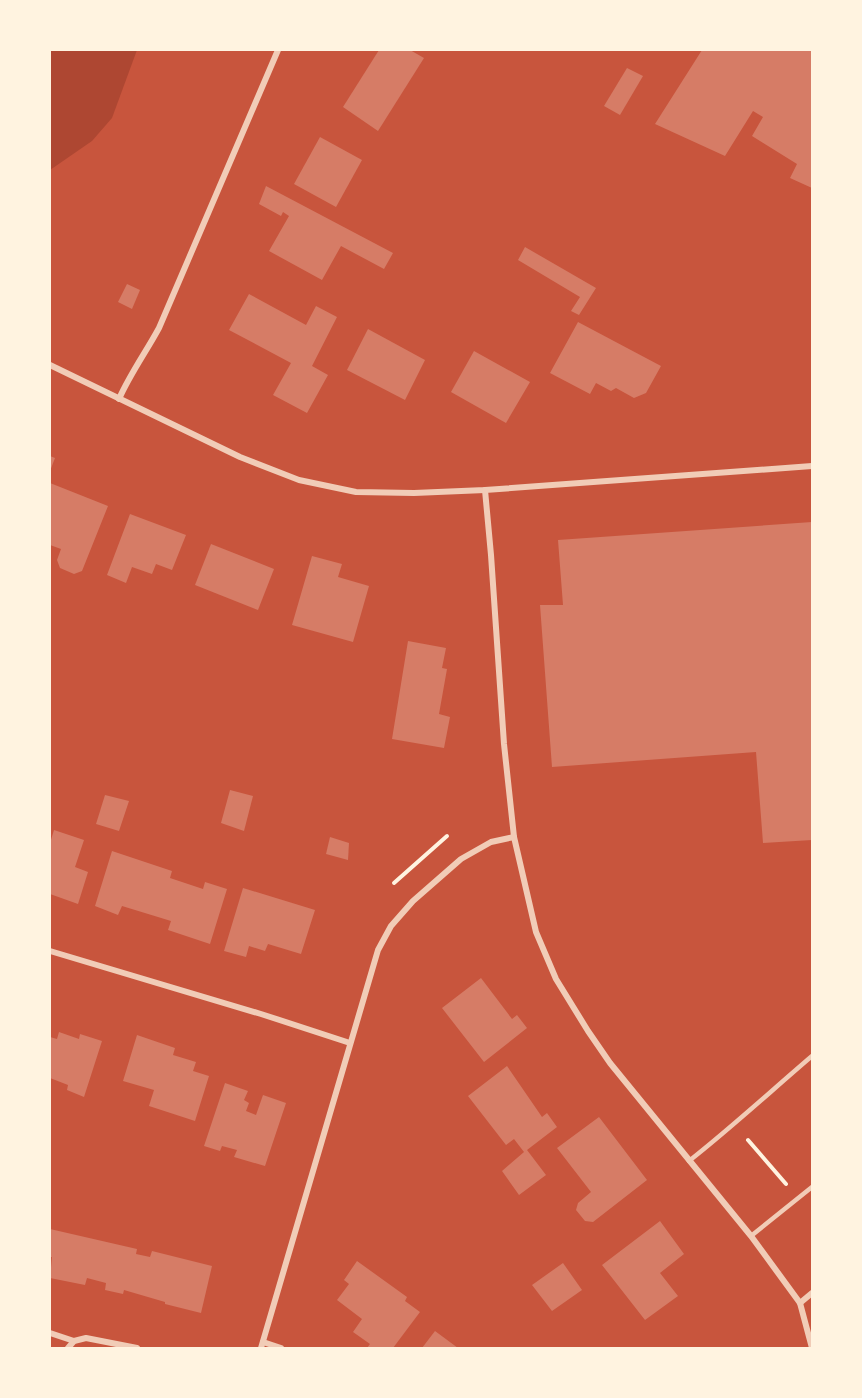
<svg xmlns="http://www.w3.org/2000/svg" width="862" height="1398" font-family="Overpass,sans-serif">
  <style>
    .green { fill: #ae4732 }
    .building { fill: #d67c66 }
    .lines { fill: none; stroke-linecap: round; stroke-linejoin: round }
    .path { stroke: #fff3e0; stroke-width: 4 }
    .service { stroke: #f1ccb7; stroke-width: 4.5 }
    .minor { stroke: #f1ccb7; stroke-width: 6 }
  </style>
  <rect width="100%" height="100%" fill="#c8553d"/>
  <path class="green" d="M 50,50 L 137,50 L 112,118 L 92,141 L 50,170 Z"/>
  <g class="building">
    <path d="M 379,50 L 410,50 L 424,58 L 378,131 L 343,107 Z"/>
    <path d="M 702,50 L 812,50 L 812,188 L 790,178 L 797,164 L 752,136 L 763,117 L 753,111 L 725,156 L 655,124 Z"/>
    <path d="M 627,68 L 643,76 L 620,115 L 604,106 Z"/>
    <path d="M 320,137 L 362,160 L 336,207 L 294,184 Z"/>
    <path d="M 266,186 L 393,253 L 384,269 L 341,246 L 322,280 L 269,251 L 289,216 L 283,212 L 281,216 L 259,204 Z"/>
    <path d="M 525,247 L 596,288 L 579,315 L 571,311 L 580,297 L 518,260 Z"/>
    <path d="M 127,284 L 140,290 L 132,309 L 118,302 Z"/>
    <path d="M 249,294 L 306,325 L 316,306 L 337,317 L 312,366 L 328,375 L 307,413 L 273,395 L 291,363 L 229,330 Z"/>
    <path d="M 578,322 L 661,366 L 646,393 L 634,398 L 616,388 L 611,391 L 596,383 L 590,394 L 550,373 Z"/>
    <path d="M 368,329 L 425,360 L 405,400 L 347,370 Z"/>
    <path d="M 474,351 L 530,382 L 506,423 L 451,392 Z"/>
    <path d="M 50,456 L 55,458 L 50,471 Z"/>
    <path d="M 50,483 L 108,506 L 82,571 L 74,574 L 60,568 L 57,560 L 61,549 L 50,545 Z"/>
    <path d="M 130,514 L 186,535 L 172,570 L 156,564 L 152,574 L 132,567 L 126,583 L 107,575 Z"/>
    <path d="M 812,522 L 812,840 L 763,843 L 756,752 L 552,767 L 540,605 L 563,605 L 558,540 Z"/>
    <path d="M 211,544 L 274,569 L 258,610 L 195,585 Z"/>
    <path d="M 312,556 L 342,564 L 338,577 L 369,586 L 353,642 L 292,625 Z"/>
    <path d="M 408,641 L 446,648 L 442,668 L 447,669 L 439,714 L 450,717 L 444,748 L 392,739 Z"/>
    <path d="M 230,790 L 253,796 L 244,831 L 221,823 Z"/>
    <path d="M 105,795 L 129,801 L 119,831 L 96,824 Z"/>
    <path d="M 54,830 L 84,840 L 75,867 L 88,872 L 78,904 L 50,894 L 50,843 Z"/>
    <path d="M 330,837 L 349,843 L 348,860 L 326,854 Z"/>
    <path d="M 112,851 L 172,871 L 170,878 L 203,889 L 205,882 L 227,889 L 210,944 L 168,930 L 171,921 L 122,906 L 118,915 L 95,906 Z"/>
    <path d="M 243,888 L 315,910 L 301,954 L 268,944 L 265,951 L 249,946 L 246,957 L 224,951 Z"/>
    <path d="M 481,978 L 512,1019 L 517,1015 L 527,1028 L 484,1062 L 442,1008 Z"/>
    <path d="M 59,1032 L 79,1039 L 80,1034 L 102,1041 L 84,1097 L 67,1090 L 68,1085 L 50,1078 L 50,1037 L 57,1039 Z"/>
    <path d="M 137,1035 L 175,1048 L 173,1055 L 196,1062 L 193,1071 L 209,1076 L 195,1121 L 149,1106 L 154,1090 L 123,1081 Z"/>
    <path d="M 507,1066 L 542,1117 L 547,1113 L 557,1127 L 527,1150 L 546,1175 L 519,1195 L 502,1171 L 524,1152 L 514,1139 L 506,1145 L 468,1096 Z"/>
    <path d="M 225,1083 L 248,1091 L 244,1100 L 249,1103 L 246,1111 L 256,1115 L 263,1095 L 286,1103 L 265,1166 L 234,1157 L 237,1150 L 222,1146 L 220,1151 L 204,1146 Z"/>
    <path d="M 599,1117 L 647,1180 L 593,1222 L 585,1221 L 576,1210 L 578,1203 L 591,1192 L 557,1148 Z"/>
    <path d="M 660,1221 L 684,1254 L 660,1273 L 678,1296 L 645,1320 L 602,1265 Z"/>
    <path d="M 50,1229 L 137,1249 L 136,1254 L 150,1257 L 152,1251 L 212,1266 L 201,1313 L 165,1304 L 165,1302 L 124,1290 L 123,1294 L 105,1290 L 106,1283 L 87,1278 L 85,1285 L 50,1278 L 52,1257 L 50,1257 Z"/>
    <path d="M 357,1261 L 407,1297 L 405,1301 L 420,1312 L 393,1348 L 367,1348 L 370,1344 L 353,1332 L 362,1319 L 337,1300 L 349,1284 L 344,1280 Z"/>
    <path d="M 563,1263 L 582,1290 L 552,1311 L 532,1285 Z"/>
    <path d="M 435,1331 L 458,1348 L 422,1348 Z"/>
  </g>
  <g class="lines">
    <g class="path">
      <path d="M 394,883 L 447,836"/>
      <path d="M 748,1140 L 786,1184"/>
    </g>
    <g class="service">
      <path d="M 689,1161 C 731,1128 771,1091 812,1056"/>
      <path d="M 751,1236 L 812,1187"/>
    </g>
    <g class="minor">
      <path d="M 50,365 L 240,457 L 299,480 L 356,492 L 414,493 L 485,490 L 812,466"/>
      <path d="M 119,399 C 130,374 146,352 159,328 L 278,50"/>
      <path d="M 485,490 L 491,555 L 504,744 L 514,837 L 536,932 L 556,979 L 588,1031 L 610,1063 L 751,1236 L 800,1303 L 812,1348"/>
      <path d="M 50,951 L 261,1014 L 350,1043"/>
      <path d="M 800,1303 L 812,1293"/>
      <path d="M 50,1333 L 74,1341"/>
      <path d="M 263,1342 L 281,1348"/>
      <path d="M 68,1348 L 74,1341 L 86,1338 L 137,1348"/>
      <path d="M 261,1348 L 378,950 L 391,926 L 413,901 L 461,859 L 491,842 L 514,837"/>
    </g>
  </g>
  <rect width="862" height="1398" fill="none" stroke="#fff3e0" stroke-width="102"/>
</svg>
